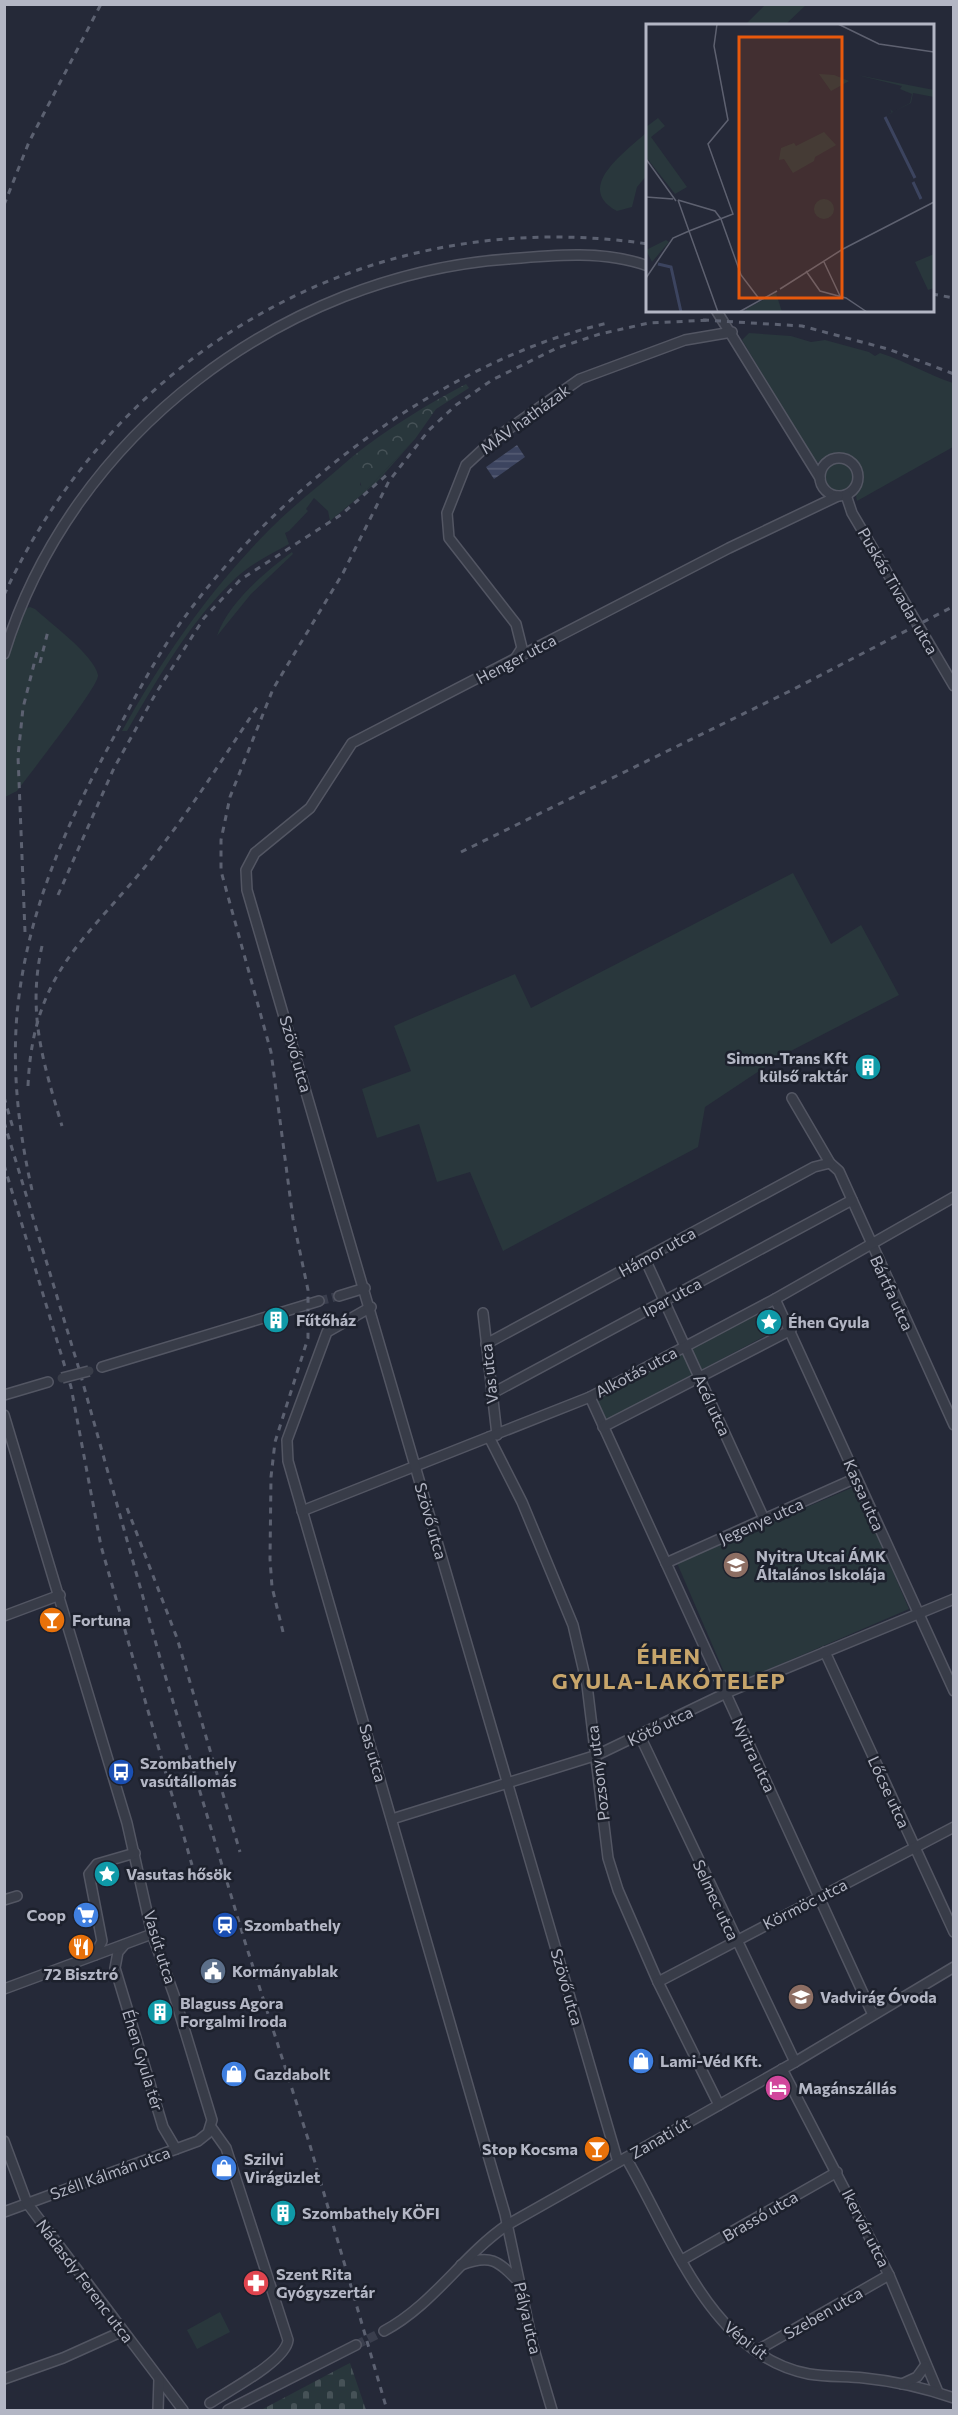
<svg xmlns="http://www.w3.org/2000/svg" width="958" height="2415" font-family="Commissioner,sans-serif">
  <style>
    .green { fill: #29373c }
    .forest { fill: url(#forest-crowns) }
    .cemetery { fill: url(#cemetery-stones) }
    .water { fill: url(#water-rules) }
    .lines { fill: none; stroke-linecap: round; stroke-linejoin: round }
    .minor-tunnel { stroke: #3a3e4d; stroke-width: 9; stroke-dasharray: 9 4.5; stroke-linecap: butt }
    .minor-casing { stroke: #535663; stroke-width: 12 }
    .minor { stroke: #383c48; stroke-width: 9 }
    .rail { stroke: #5c6171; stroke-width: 3; stroke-dasharray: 6 6; stroke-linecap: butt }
    .minor-bridge-casing { stroke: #535663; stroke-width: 12; stroke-linecap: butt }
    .minor-bridge { stroke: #383c48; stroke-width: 9 }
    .labels { text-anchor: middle; stroke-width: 5; stroke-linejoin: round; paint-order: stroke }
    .street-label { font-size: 16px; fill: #b3b6c4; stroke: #1d212d }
    .poi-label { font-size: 16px; font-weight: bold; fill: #b3b6c4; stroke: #1d212d; text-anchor: start }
    .district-label { font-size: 22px; font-weight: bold; letter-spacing: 1.5px; fill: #c7a56b; stroke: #1d212d }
    .inset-river { fill: none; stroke: #3c445f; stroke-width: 3 }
    .inset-road { fill: none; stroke: #5e6170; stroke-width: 1.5 }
    .view { fill: #e8590c; fill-opacity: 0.15; stroke: #e8590c; stroke-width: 3 }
    .inset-edge { fill: none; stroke: #b3b6c4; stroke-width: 3 }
  </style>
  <defs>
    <pattern id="forest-crowns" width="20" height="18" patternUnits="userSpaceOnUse" patternTransform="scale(1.5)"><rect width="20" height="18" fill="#29373c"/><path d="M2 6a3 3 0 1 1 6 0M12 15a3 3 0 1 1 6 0" fill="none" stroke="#465257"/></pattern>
    <pattern id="cemetery-stones" width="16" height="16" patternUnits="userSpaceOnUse" patternTransform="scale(1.5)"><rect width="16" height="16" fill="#29373c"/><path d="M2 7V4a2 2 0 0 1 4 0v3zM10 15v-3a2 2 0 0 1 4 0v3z" fill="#465257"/></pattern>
    <pattern id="water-rules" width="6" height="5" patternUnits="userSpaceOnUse" patternTransform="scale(1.5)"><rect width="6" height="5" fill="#3c445f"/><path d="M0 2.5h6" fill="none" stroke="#565d74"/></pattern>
  </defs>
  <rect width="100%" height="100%" fill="#252938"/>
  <g class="green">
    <path d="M 765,5 L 765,4 L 806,5 L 785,25 L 745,25 Z"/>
    <path d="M 647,132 L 647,175 L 637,187 L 632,207 L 617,211 C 573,187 627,151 647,132 Z"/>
    <path d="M 749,333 L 791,336 L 811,342 L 825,340 L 869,352 L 875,356 L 880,353 C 906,361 928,375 953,383 L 953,447 L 857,501 C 853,488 864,479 856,464 L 841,455 L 815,463 L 742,340 Z"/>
    <path d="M 415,439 L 377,482 L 330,521 L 328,511 L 314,498 L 306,509 L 308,511 L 289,531 L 285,533 L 289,544 C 271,554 253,563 238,576 C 191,619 159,677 127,731 L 122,731 C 163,657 210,589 270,529 C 296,503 325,481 352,457 L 360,476 L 360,485 L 367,489 Z"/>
    <circle cx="839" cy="477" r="14"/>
    <path d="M 292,552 L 293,554 L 251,594 L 217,636 C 227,604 266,571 292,552 Z"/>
    <path d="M 30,607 L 35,609 C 50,623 94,655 98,675 C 100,685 28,776 17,791 L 5,797 L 4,666 L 14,634 L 25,609 Z"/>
    <path d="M 793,873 L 831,944 L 861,925 L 899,995 L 783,1055 L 705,1107 L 698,1147 L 503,1251 L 470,1172 L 437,1182 L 419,1124 L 377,1138 L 362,1089 L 411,1071 L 394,1026 L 515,974 L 531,1008 Z"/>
    <path d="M 770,1305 L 782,1327 L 606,1421 L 594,1399 Z"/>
    <path d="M 856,1486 L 909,1609 L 730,1686 L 677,1563 Z"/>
    <path d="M 220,2312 L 230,2332 L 197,2349 L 187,2330 Z"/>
  </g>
  <path class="forest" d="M 466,384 L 469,388 L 436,409 L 415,439 L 367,489 L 362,488 L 352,457 C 388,428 425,406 466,384 Z"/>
  <path class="cemetery" d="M 350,2363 L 366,2410 L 261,2410 L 344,2366 Z"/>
  <path class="water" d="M 517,445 L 525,457 L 494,479 L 486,467 Z"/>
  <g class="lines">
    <g class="minor-tunnel">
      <path d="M 319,1301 L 339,1296"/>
      <path d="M 356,2345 L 384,2331"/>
    </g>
    <defs>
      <g id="minor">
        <path d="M 716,310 L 820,478"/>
        <circle cx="839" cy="477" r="19"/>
        <path d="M 846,495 L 852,513 L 954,686"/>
        <path d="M 4,654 C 71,435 283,275 508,259 C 553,255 605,250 648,266"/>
        <path d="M 515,659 L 522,648 L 516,624 L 449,538 L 447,513 L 466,465 L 493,440 L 580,379 L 685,340 L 732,332"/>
        <path d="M 792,1098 L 830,1163 L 839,1171 L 954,1425"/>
        <path d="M 645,1259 L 764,1519"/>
        <path d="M 339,1296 L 365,1288"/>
        <path d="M 775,1299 L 954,1691"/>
        <path d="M 371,1307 L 327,1332 L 287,1440 L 288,1461 L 505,2214 L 533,2346 L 552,2410"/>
        <path d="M 483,1313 L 497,1435"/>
        <path d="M 486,1344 L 814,1167 L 830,1163"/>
        <path d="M 102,1367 L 319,1301"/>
        <path d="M 491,1394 L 852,1200"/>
        <path d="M 4,1395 L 48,1382"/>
        <path d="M 590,1397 L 873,2015"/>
        <path d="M 4,1415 L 127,1823 L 152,1934 L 174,1995 L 212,2120 L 208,2133 L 198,2141 L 4,2212"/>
        <path d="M 603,1427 L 791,1330"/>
        <path d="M 489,1437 L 522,1502 L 573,1625 L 587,1685 L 608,1858 L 618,1890 L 658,1982 L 719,2105"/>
        <path d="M 302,1511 L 590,1397 L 775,1299 L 954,1197"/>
        <path d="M 666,1563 L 856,1478"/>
        <path d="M 4,1616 L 60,1595"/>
        <path d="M 825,1652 L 954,1932"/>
        <path d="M 640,1736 L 795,2062"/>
        <path d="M 392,1819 L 597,1755 L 726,1693 L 954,1599"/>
        <path d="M 4,1900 L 17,1896"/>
        <path d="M 124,1945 L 118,1952 L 115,1968 L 163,2127 L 176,2149"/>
        <path d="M 95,1955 L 102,1941 L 89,1874 L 97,1864 L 135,1853"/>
        <path d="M 658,1982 L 954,1827"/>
        <path d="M 4,1989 L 152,1934"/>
        <path d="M 782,2069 L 889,2275 L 938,2392"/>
        <path d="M 4,2141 L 27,2203 L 183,2410"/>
        <path d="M 626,2158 C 671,2234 711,2356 809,2374 C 827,2377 846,2376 864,2378 C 894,2381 925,2388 954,2398"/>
        <path d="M 618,2162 L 247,890 L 246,870 L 255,853 L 310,808 L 352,743 L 729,548 L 838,496"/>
        <path d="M 682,2260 L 837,2172"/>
        <path d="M 461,2265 C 491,2254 497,2260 519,2282"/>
        <path d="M 384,2331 C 433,2305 462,2256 507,2225 L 795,2062 L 954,1967"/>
        <path d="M 756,2351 L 889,2275"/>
        <path d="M 4,2379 L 63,2358 L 123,2331"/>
        <path d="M 902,2384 L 917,2377 L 925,2366"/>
        <path d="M 210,2403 C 228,2391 286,2361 288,2340 L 226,2148 L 211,2127"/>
        <path d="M 158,2410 L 159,2379"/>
        <path d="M 228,2410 L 356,2345"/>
      </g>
    </defs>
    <use href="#minor" class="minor-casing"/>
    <use href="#minor" class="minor"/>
    <g class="rail">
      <path d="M 4,205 L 29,142 L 101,4"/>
      <path d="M 932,294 L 954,298"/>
      <path d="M 703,320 L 802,326 L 888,349 L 954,374"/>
      <path d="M 4,595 C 120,345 374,203 648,244"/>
      <path d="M 40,663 L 48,631"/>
      <path d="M 461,852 L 792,690 L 954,606"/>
      <path d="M 58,895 L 114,768 L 156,693 L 204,618 L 240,580 L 342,514 L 390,472"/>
      <path d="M 25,932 L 18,756 L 23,708 L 37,652"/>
      <path d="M 42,946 C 27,1013 43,1062 62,1126"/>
      <path d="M 28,1086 C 33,970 87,940 153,857 C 192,808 225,755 260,703"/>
      <path d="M 4,1097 L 13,1128"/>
      <path d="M 4,1122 L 79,1369 L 162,1665 L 245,1942 L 309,2142 L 387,2410"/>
      <path d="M 4,1165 L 71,1387 L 101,1546 L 192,1865"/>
      <path d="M 32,1190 C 19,1133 12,1073 17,1014 C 26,917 63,831 109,746 C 132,703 155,658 184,618 C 280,486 446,360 608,323"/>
      <path d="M 127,1508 L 177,1638 L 240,1852"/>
      <path d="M 283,1632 L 272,1587 L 270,1559 L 271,1477 L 275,1442 L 308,1338 L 308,1290 L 293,1219 L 271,1052 L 221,871 L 221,840 L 230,797 L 273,689 L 343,573 L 389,481 L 429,430 L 456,405 L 492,380 L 557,348 L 600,334 L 649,323 L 712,320"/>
    </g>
    <defs>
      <path id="minor-bridge" d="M 62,1378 L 89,1371"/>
    </defs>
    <use href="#minor-bridge" class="minor-bridge-casing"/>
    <use href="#minor-bridge" class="minor-bridge"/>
  </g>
  <defs>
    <symbol id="building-disc" viewBox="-11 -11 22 22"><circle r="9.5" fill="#0f9aa8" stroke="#1d212d"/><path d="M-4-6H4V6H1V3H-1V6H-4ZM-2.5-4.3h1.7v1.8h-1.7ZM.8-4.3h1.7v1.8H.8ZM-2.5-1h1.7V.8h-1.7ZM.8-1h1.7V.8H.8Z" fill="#fff"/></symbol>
    <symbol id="sight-disc" viewBox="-11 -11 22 22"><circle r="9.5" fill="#0f9aa8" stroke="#1d212d"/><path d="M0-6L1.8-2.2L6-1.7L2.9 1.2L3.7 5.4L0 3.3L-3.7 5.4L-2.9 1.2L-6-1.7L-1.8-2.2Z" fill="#fff"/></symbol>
    <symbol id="school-disc" viewBox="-11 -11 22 22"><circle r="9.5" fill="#8d6e63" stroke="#1d212d"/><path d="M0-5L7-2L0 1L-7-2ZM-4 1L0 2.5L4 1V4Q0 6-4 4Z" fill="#fff"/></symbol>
    <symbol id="bar-disc" viewBox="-11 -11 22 22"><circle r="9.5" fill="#e8710a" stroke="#1d212d"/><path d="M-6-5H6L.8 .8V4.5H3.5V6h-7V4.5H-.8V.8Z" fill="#fff"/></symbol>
    <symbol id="bus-disc" viewBox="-11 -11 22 22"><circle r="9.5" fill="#1a4fb4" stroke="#1d212d"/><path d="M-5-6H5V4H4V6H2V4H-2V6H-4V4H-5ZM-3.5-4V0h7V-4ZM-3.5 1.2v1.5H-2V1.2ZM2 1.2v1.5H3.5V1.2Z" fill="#fff"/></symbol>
    <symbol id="supermarket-disc" viewBox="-11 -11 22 22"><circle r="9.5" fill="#3f7fe0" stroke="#1d212d"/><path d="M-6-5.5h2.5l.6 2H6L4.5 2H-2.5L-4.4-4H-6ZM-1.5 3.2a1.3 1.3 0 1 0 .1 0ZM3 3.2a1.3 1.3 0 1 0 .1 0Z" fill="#fff"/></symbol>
    <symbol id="station-disc" viewBox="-11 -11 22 22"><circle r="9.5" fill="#1a4fb4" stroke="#1d212d"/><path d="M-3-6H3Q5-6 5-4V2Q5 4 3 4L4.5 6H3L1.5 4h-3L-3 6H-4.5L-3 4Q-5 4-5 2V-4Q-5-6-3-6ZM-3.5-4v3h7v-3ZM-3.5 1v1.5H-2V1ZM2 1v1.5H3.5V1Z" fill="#fff"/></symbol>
    <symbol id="restaurant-disc" viewBox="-11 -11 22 22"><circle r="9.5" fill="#e8710a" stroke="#1d212d"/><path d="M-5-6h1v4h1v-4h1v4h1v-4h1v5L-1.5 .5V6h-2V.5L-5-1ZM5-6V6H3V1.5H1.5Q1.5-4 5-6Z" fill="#fff"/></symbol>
    <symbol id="civic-disc" viewBox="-11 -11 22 22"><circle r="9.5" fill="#5c6f8a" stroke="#1d212d"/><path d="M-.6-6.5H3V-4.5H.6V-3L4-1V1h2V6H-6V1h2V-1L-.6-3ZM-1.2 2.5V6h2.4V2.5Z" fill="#fff"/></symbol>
    <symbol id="shop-disc" viewBox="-11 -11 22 22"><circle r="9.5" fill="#3f7fe0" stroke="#1d212d"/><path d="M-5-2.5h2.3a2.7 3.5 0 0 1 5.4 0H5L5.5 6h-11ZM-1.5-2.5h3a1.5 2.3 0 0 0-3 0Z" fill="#fff"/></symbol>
    <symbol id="hotel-disc" viewBox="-11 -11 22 22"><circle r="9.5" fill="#d1479c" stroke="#1d212d"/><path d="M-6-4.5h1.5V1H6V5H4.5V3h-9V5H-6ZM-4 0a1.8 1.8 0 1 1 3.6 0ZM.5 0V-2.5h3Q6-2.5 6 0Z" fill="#fff"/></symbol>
    <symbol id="pharmacy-disc" viewBox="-11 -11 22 22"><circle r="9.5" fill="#e0444e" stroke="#1d212d"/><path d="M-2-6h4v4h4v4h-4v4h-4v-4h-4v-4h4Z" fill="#fff"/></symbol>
  </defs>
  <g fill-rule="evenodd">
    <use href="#building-disc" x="853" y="1052" width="30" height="30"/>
    <use href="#building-disc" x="261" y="1305" width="30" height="30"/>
    <use href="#sight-disc" x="754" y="1307" width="30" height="30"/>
    <use href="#school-disc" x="721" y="1550" width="30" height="30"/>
    <use href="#bar-disc" x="37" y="1605" width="30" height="30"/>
    <use href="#bus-disc" x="106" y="1757" width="30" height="30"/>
    <use href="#sight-disc" x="92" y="1859" width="30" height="30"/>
    <use href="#supermarket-disc" x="71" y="1900" width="30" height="30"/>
    <use href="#station-disc" x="210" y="1910" width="30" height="30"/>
    <use href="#restaurant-disc" x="66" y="1932" width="30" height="30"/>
    <use href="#civic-disc" x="198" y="1956" width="30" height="30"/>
    <use href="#school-disc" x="786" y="1982" width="30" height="30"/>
    <use href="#building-disc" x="145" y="1997" width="30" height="30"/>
    <use href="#shop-disc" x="626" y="2046" width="30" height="30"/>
    <use href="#shop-disc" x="219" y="2059" width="30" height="30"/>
    <use href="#hotel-disc" x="763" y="2073" width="30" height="30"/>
    <use href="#bar-disc" x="582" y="2134" width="30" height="30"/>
    <use href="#shop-disc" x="209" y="2153" width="30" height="30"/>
    <use href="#building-disc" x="268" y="2198" width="30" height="30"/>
    <use href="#pharmacy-disc" x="241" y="2268" width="30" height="30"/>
  </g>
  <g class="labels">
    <g class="street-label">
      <text transform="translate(525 419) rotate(-36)" y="6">MÁV hatházak</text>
      <text transform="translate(898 591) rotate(60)" y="6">Puskás Tivadar utca</text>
      <text transform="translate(516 659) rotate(-28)" y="6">Henger utca</text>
      <text transform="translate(296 1054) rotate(74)" y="6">Szövő utca</text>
      <text transform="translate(657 1252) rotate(-29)" y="6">Hámor utca</text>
      <text transform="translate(892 1293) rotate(65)" y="6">Bártfa utca</text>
      <text transform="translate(672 1297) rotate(-28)" y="6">Ipar utca</text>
      <text transform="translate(636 1372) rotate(-28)" y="6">Alkotás utca</text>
      <text transform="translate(489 1374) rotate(-96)" y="6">Vas utca</text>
      <text transform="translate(712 1405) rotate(65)" y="6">Acél utca</text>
      <text transform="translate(864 1495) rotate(66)" y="6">Kassa utca</text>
      <text transform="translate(431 1521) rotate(74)" y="6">Szövő utca</text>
      <text transform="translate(761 1521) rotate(-24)" y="6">Jegenye utca</text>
      <text transform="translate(660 1726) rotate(-26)" y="6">Kötő utca</text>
      <text transform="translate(373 1753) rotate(74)" y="6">Sas utca</text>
      <text transform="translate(754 1755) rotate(65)" y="6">Nyitra utca</text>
      <text transform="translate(598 1773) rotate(-97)" y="6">Pozsony utca</text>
      <text transform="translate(889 1792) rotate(65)" y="6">Lőcse utca</text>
      <text transform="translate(716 1900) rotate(65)" y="6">Selmec utca</text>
      <text transform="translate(805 1904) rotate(-27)" y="6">Körmöc utca</text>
      <text transform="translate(160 1947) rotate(73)" y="6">Vasút utca</text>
      <text transform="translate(567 1987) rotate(74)" y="6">Szövő utca</text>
      <text transform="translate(143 2060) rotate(73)" y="6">Éhen Gyula tér</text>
      <text transform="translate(660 2138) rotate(-30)" y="6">Zanati út</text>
      <text transform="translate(110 2173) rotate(-20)" y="6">Széll Kálmán utca</text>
      <text transform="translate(760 2216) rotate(-30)" y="6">Brassó utca</text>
      <text transform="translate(866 2228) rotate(63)" y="6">Ikervár utca</text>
      <text transform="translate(85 2281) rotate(53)" y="6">Nádasdy Ferenc utca</text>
      <text transform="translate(823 2313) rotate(-30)" y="6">Szeben utca</text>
      <text transform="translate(528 2318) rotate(77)" y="6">Pálya utca</text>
      <text transform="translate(746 2340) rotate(38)" y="6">Vépi út</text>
    </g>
    <g class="poi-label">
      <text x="848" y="1064" text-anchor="end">Simon-Trans Kft<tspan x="848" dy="18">külső raktár</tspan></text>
      <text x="296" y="1326">Fűtőház</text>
      <text x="788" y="1328">Éhen Gyula</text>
      <text x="756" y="1562">Nyitra Utcai ÁMK<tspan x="756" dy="18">Általános Iskolája</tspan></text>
      <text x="72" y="1626">Fortuna</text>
      <text x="140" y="1769">Szombathely<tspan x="140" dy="18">vasútállomás</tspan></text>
      <text x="126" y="1880">Vasutas hősök</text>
      <text x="66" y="1921" text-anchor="end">Coop</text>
      <text x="244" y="1931">Szombathely</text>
      <text x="232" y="1977">Kormányablak</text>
      <text x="81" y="1980" text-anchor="middle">72 Bisztró</text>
      <text x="820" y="2003">Vadvirág Óvoda</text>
      <text x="180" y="2009">Blaguss Agora<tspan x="180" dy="18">Forgalmi Iroda</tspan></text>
      <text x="660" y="2067">Lami-Véd Kft.</text>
      <text x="254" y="2080">Gazdabolt</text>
      <text x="798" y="2094">Magánszállás</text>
      <text x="578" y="2155" text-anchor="end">Stop Kocsma</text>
      <text x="244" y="2165">Szilvi<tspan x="244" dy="18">Virágüzlet</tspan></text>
      <text x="302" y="2219">Szombathely KÖFI</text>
      <text x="276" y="2280">Szent Rita<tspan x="276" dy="18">Gyógyszertár</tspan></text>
    </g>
    <g class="district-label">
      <text x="669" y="1664">ÉHEN<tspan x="669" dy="25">GYULA-LAKÓTELEP</tspan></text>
    </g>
  </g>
  <g transform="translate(646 24)">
    <rect width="288" height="288" fill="#252938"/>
    <path d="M 173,50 L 188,51 L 203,57 L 185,67 ZM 211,51 L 288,66 L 288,73 L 267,69 L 265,79 L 239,92 L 246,89 L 244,85 L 247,88 L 264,79 L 266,70 L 254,65 L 256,62 ZM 12,94 L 19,102 L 5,113 L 41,163 L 29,170 L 0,133 L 0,103 ZM 178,108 L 190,121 L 169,133 L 168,137 L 147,149 L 138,135 L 133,136 L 135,124 L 148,119 L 150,122 ZM168 185a10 10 0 1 1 20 0a10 10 0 1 1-20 0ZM 20,216 L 23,218 L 6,238 L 0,226 ZM 288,230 L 288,264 L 282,266 L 269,238 Z" fill="#29373c"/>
    <path d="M 130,269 L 136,288 L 100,288 L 100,285 Z" fill="#29373c"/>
    <path class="inset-river" d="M 239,93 L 269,154M 267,158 L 275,175M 12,240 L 25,243 L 35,288"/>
    <path class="inset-road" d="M 71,0 L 68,22 L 82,96 L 62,120 L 87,190 L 43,207 L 72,288M 192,0 L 233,20 L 288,28M 0,135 L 30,177M 0,173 L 27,175M 32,176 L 69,187 L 75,195M 75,195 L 95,251 L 114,276M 178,238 L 194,272M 160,247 L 174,267 L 200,274 L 221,288M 0,254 L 27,214 L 43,207 L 32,176M 134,265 L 197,225 L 288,178M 93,288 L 131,267"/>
    <path class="view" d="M 93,13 L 196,13 L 196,274 L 93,274 Z"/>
    <rect width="288" height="288" class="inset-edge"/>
  </g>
  <rect width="958" height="2415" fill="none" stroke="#b3b6c4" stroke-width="12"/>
</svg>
